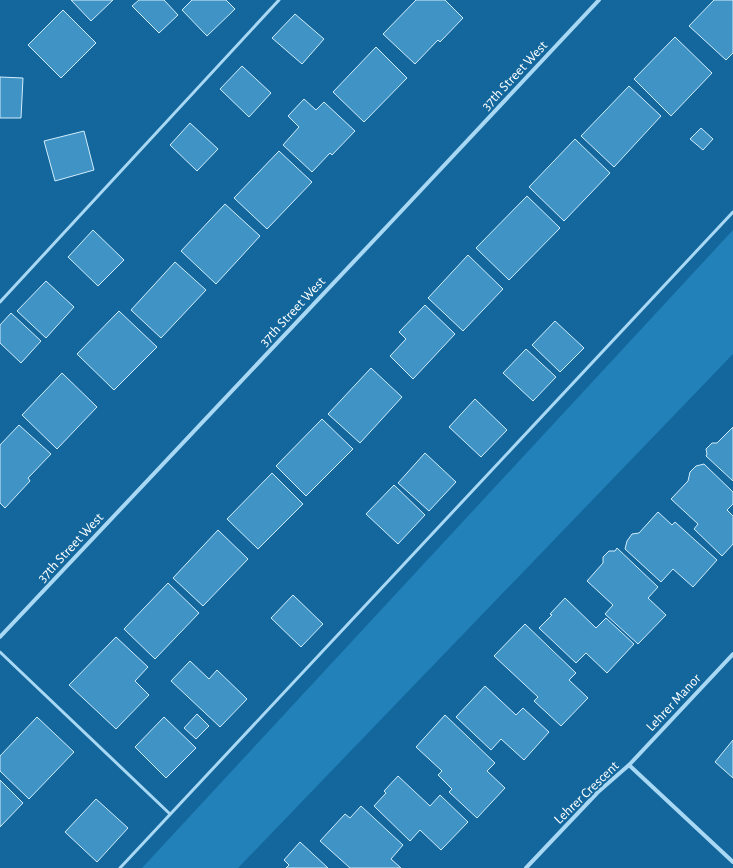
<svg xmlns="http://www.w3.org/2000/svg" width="733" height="868" font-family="'Alegreya Sans',sans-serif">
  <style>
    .green { fill: #2281b9 }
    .building { fill: #4093c5; stroke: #d1edfd }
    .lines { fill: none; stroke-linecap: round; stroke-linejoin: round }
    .lane { stroke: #a8d8f4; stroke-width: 3 }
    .street { stroke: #a8d8f4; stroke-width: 4 }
    .labels { text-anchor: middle; stroke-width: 4; stroke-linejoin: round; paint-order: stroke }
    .street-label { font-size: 14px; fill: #fff; stroke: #13679c }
  </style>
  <rect width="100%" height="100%" fill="#13679c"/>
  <path class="green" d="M 733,230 L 733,354 L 238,868 L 142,868 Z"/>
  <g class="building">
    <path d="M 71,0 L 113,0 L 91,21 Z"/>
    <path d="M 139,0 L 164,0 L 178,15 L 159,33 L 132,6 Z"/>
    <path d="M 192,0 L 226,0 L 235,9 L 207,36 L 182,10 Z"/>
    <path d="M 416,0 L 445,0 L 463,18 L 440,42 L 438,40 L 415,64 L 383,34 Z"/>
    <path d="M 714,0 L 733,0 L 733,53 L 726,60 L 689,26 Z"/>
    <path d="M 63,10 L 96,43 L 61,78 L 28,45 Z"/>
    <path d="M 295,14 L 324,39 L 302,64 L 272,38 Z"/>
    <path d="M 675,37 L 712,73 L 671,116 L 634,79 Z"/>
    <path d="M 376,47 L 407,78 L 364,122 L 333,92 Z"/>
    <path d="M 242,66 L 271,93 L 249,117 L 220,89 Z"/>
    <path d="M 0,77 L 23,78 L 21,118 L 0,118 Z"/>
    <path d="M 629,86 L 661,116 L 614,167 L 581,136 Z"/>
    <path d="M 304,99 L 316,110 L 324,102 L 355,131 L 332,155 L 330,153 L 312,172 L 283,145 L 299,127 L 288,116 Z"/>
    <path d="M 190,123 L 218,149 L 197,171 L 170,145 Z"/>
    <path d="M 701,128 L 713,139 L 703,150 L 690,139 Z"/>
    <path d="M 84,131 L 94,170 L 55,181 L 44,141 Z"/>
    <path d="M 575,139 L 610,173 L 564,221 L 529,187 Z"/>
    <path d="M 279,151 L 312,182 L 267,229 L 234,198 Z"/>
    <path d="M 527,196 L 560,228 L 509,280 L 476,248 Z"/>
    <path d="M 225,204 L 260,236 L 216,284 L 181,251 Z"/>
    <path d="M 93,230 L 124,260 L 98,286 L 68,257 Z"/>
    <path d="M 468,255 L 503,289 L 463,331 L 428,298 Z"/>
    <path d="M 175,262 L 206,290 L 161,338 L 131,310 Z"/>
    <path d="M 46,281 L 74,307 L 46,338 L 17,311 Z"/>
    <path d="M 425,305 L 455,334 L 413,379 L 390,356 L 406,339 L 399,332 Z"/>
    <path d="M 119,311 L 157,347 L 114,390 L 77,354 Z"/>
    <path d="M 11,313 L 41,341 L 21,363 L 0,343 L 0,325 Z"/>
    <path d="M 555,321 L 584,348 L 560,372 L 532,345 Z"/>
    <path d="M 526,349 L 556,377 L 533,401 L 503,373 Z"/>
    <path d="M 371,368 L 402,397 L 360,443 L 328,414 Z"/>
    <path d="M 62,373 L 97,407 L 57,449 L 22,415 Z"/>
    <path d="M 475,399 L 507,430 L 481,457 L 449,427 Z"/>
    <path d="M 322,419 L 353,449 L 306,496 L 276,466 Z"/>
    <path d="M 19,425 L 51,454 L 28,478 L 30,481 L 5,508 L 0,503 L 0,445 Z"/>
    <path d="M 733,427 L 733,481 L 706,456 L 707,454 L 706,449 L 712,443 L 717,443 Z"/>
    <path d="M 425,453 L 456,482 L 429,511 L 398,483 Z"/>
    <path d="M 704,464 L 733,492 L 733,504 L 727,510 L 733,516 L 733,544 L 722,556 L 694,529 L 698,524 L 671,499 L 688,481 L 690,472 L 696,466 Z"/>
    <path d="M 272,473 L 303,504 L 258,549 L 227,519 Z"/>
    <path d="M 394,485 L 425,515 L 398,544 L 366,514 Z"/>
    <path d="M 658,512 L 672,525 L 675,522 L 717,560 L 693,587 L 673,569 L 661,582 L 625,549 L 627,541 L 632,534 L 639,533 Z"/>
    <path d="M 218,530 L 248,559 L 203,606 L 173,578 Z"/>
    <path d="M 617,548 L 658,587 L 648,598 L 666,615 L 638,644 L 605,614 L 613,605 L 587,581 L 603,563 L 603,557 L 609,551 L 615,551 Z"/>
    <path d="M 168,583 L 199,613 L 155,659 L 124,629 Z"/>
    <path d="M 293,595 L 323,624 L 301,647 L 271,618 Z"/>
    <path d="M 565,598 L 596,628 L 606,618 L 634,644 L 607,673 L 586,653 L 576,663 L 539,628 L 552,615 L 550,614 Z"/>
    <path d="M 525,624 L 576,673 L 569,680 L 588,698 L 561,726 L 534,701 L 538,697 L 494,656 Z"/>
    <path d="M 116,637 L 148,667 L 135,681 L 149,695 L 116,729 L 69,685 Z"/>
    <path d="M 190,661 L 209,679 L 217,670 L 247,699 L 220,727 L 171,681 Z"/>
    <path d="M 485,686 L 516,715 L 523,708 L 549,732 L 524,760 L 501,739 L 491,750 L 456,717 Z"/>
    <path d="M 197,714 L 209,726 L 196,739 L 184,728 Z"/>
    <path d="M 445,715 L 495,763 L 487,771 L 505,788 L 477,818 L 449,792 L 452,789 L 438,775 L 442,771 L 416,747 Z"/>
    <path d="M 37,717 L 74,752 L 29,799 L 0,771 L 0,756 Z"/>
    <path d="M 164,717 L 196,748 L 166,778 L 135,747 Z"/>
    <path d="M 733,740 L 733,778 L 715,762 Z"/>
    <path d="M 398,776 L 430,806 L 440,795 L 468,822 L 441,850 L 420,830 L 410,841 L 374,806 L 386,793 L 384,791 Z"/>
    <path d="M 0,780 L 23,803 L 0,827 Z"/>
    <path d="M 96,799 L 128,828 L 97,862 L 65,832 Z"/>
    <path d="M 361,806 L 403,845 L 391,859 L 401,868 L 350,868 L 320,841 L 345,814 L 350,818 Z"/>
    <path d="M 300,842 L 328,868 L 286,868 L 289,865 L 284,860 Z"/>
  </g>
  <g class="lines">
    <g class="lane">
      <path d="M 0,302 L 279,0"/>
      <path d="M 0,652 L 170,814"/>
      <path d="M 120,868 L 733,212"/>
    </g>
    <g class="street">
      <path d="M 0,637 L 393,220 L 599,0"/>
      <path d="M 629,765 L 733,862"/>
      <path d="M 526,868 L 598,792 L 629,765 L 733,654"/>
    </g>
  </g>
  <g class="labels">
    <g class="street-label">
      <text transform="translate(514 75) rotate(-47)" y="5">37th Street West</text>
      <text transform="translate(292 311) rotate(-47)" y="5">37th Street West</text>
      <text transform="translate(70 547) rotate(-47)" y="5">37th Street West</text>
      <text transform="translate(673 702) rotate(-47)" y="5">Lehrer Manor</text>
      <text transform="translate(586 792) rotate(-44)" y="5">Lehrer Crescent</text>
    </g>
  </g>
</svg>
